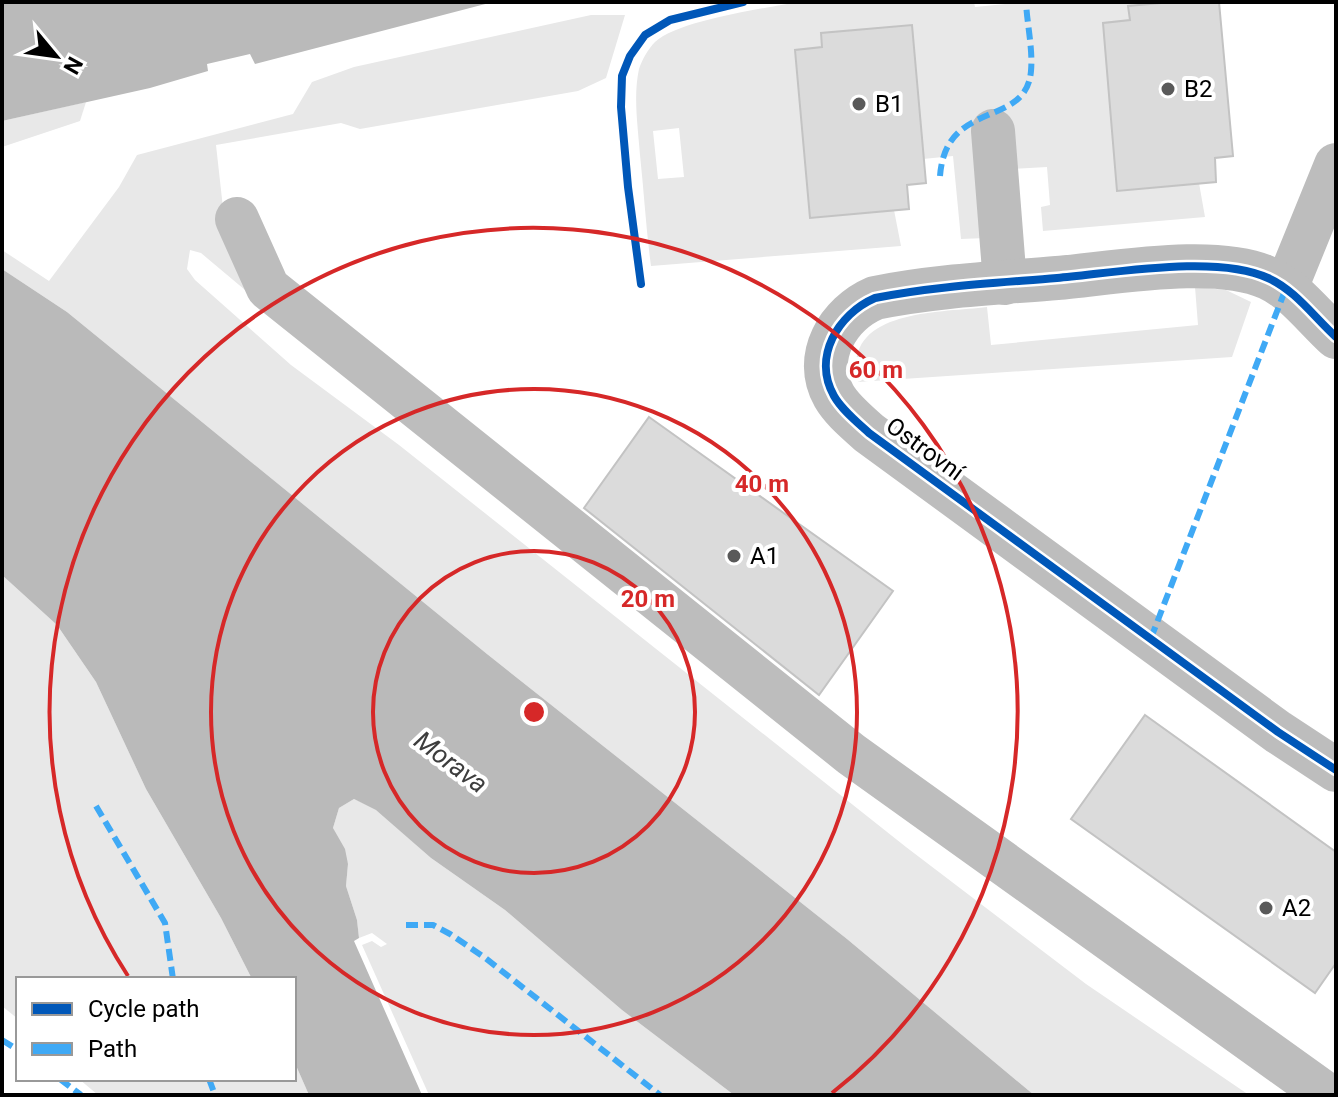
<svg xmlns="http://www.w3.org/2000/svg" width="1338" height="1097" font-family="Roboto,sans-serif">
  <style>
    .green { fill: #e8e8e8; fill-rule: evenodd }
    .water { fill: #bababa }
    .building { fill: #dbdbdb; stroke: #c3c3c3; stroke-width: 2 }
    .lines { fill: none; stroke-linecap: round; stroke-linejoin: round }
    .minor { stroke: #bdbdbd; stroke-width: 44 }
    .quiet { stroke: #3fa9f5; stroke-width: 6; stroke-dasharray: 12 6; stroke-linecap: butt }
    .cycleway-casing { stroke: #fff; stroke-width: 13 }
    .cycleway { stroke: #0057b8; stroke-width: 8 }
    .ring { fill: none; stroke: #d62828; stroke-width: 4 }
    .poi-dot { fill: #595959; stroke: #fff; stroke-width: 3 }
    .labels { text-anchor: middle; stroke-width: 8; stroke-linejoin: round; paint-order: stroke }
    .poi-label { font-size: 24px; fill: #000; stroke: #fff; text-anchor: start }
    .street-label { font-size: 24px; fill: #000; stroke: #fff }
    .water-label { font-size: 26px; font-style: italic; fill: #3d3d3d; stroke: #fff }
    .centre { fill: #d62828; stroke: #fff; stroke-width: 4 }
    .ring-label { font-size: 24px; text-anchor: middle; font-weight: bold; fill: #d62828; stroke: #fff; stroke-width: 8; stroke-linejoin: round; paint-order: stroke }
  </style>
  <rect width="100%" height="100%" fill="#fff"/>
  <g class="green">
    <path d="M 797,2 L 974,2 L 975,7 L 1025,2 L 1172,2 L 1129,6 L 1130,20 L 1103,23 L 1117,190 L 1199,183 L 1205,217 L 1043,231 L 1041,207 L 1050,205 L 1047,167 L 1013,169 L 986,238 L 961,239 L 953,156 L 923,159 L 911,25 L 821,33 L 822,47 L 795,50 L 810,217 L 894,210 L 901,246 L 651,266 C 646,229 644,192 640,155 C 638,128 633,96 639,69 C 642,60 648,49 655,42 C 679,20 763,9 797,2 ZM 679,128 L 684,177 L 658,179 L 653,131 Z"/>
    <path d="M 591,15 L 625,15 L 606,78 L 578,91 L 360,129 L 341,123 L 216,145 L 224,217 L 251,295 L 201,253 L 190,250 L 187,269 L 195,280 L 291,365 L 399,445 L 906,847 L 1086,984 L 1249,1095 L 1034,1095 L 847,939 L 487,654 L 67,312 L 2,269 L 2,250 L 49,281 L 119,187 L 137,155 L 293,114 L 312,82 L 354,67 Z"/>
    <path d="M 86,102 L 80,121 L 2,147 L 2,121 Z"/>
    <path d="M 1195,287 L 1226,290 L 1251,302 L 1232,357 L 858,382 C 841,309 939,313 987,307 L 991,345 L 1198,325 Z"/>
    <path d="M 2,575 L 57,625 L 96,682 L 146,789 L 221,918 L 252,979 L 18,979 L 18,1019 L 2,1006 Z"/>
    <path d="M 354,799 L 376,809 L 431,858 L 505,910 L 622,1010 L 734,1095 L 429,1095 L 362,945 L 372,941 L 381,947 L 387,944 L 372,933 L 359,938 L 357,920 L 346,886 L 348,864 L 333,828 L 339,808 Z"/>
    <path d="M 294,1061 L 309,1095 L 98,1095 L 79,1079 L 294,1079 Z"/>
  </g>
  <g class="water">
    <path d="M 2,2 L 493,2 L 255,64 L 250,54 L 207,64 L 208,71 L 150,88 L 2,121 Z"/>
    <path d="M 2,269 L 67,312 L 487,654 L 847,939 L 1034,1095 L 734,1095 L 622,1010 L 505,910 L 431,858 L 376,810 L 354,799 L 339,808 L 333,828 L 345,849 L 348,864 L 346,886 L 357,920 L 359,938 L 354,941 L 422,1095 L 309,1095 L 294,1061 L 294,979 L 252,979 L 221,918 L 146,789 L 96,682 L 57,625 L 2,575 Z"/>
  </g>
  <g class="building">
    <path d="M 1172,2 L 1219,2 L 1233,156 L 1215,158 L 1216,182 L 1117,191 L 1103,23 L 1130,20 L 1128,6 Z"/>
    <path d="M 912,25 L 926,183 L 907,185 L 909,209 L 810,218 L 795,50 L 822,47 L 821,33 Z"/>
    <path d="M 649,417 L 893,591 L 819,695 L 584,508 Z"/>
    <path d="M 1145,715 L 1336,852 L 1336,963 L 1315,993 L 1071,819 Z"/>
  </g>
  <g class="lines">
    <g class="minor">
      <path d="M 993,131 L 1005,283"/>
      <path d="M 237,219 L 268,288 L 851,754 L 1327,1095"/>
      <path d="M 1286,288 L 1336,165"/>
      <path d="M 1336,337 C 1314,317 1295,290 1268,278 C 1217,254 1114,273 1057,278 C 997,283 934,286 875,298 C 838,314 812,357 834,396 C 842,410 857,422 869,433 L 1278,732 L 1336,770"/>
    </g>
    <g class="quiet">
      <path d="M 940,176 C 946,98 1026,129 1031,71 C 1033,49 1027,24 1026,2"/>
      <path d="M 1151,638 L 1286,288"/>
      <path d="M 96,806 L 165,923 L 173,979"/>
      <path d="M 406,925 L 433,925 L 450,934 L 484,957 L 660,1095"/>
      <path d="M 2,1040 L 18,1050"/>
      <path d="M 60,1079 L 81,1095"/>
      <path d="M 209,1079 L 215,1095"/>
    </g>
    <defs>
      <g id="cycleway">
        <path d="M 641,284 L 628,187 L 621,107 L 622,76 L 630,56 L 645,35 L 670,20 L 743,2"/>
        <path d="M 1336,337 C 1314,317 1295,290 1268,278 C 1217,254 1114,273 1057,278 C 997,283 934,286 875,298 C 838,314 812,357 834,396 C 842,410 857,422 869,433 L 1278,732 L 1336,770"/>
      </g>
    </defs>
    <use href="#cycleway" class="cycleway-casing"/>
    <use href="#cycleway" class="cycleway"/>
  </g>
  <g class="ring">
    <circle cx="534" cy="712" r="161"/>
    <circle cx="534" cy="712" r="323"/>
    <path d="M128 976A484 484 0 1 1 832 1093"/>
  </g>
  <g class="poi-dot">
    <circle cx="1168" cy="89" r="8"/>
    <circle cx="859" cy="104" r="8"/>
    <circle cx="734" cy="556" r="8"/>
    <circle cx="1266" cy="908" r="8"/>
  </g>
  <g class="labels">
    <g class="poi-label">
      <text x="1184" y="97">B2</text>
      <text x="875" y="112">B1</text>
      <text x="750" y="564">A1</text>
      <text x="1282" y="916">A2</text>
    </g>
    <g class="street-label">
      <text transform="translate(925 449) rotate(36)" y="8">Ostrovní</text>
    </g>
    <g class="water-label">
      <text transform="translate(451 762) rotate(37)" y="9">Morava</text>
    </g>
  </g>
  <circle cx="534" cy="712" r="12" class="centre"/>
  <g class="ring-label">
    <text x="876" y="378">60 m</text>
    <text x="762" y="492">40 m</text>
    <text x="648" y="607">20 m</text>
  </g>
  <rect width="1338" height="1097" fill="none" stroke="#000000" stroke-width="8"/>
  <rect x="16" y="977" width="280" height="104" fill="#ffffff" stroke="#999999" stroke-width="2"/>
  <rect x="32" y="1003" width="40" height="12" fill="#0057b8" stroke="#999999" stroke-width="2"/>
  <text x="88" y="1017" font-size="24" fill="#000000">Cycle path</text>
  <rect x="32" y="1043" width="40" height="12" fill="#3fa9f5" stroke="#999999" stroke-width="2"/>
  <text x="88" y="1057" font-size="24" fill="#000000">Path</text>
  <g transform="translate(56 56) rotate(119)" stroke="#ffffff" stroke-width="6" paint-order="stroke">
  <path d="M0-6L14 30L0 20L-14 30Z" fill="#000000"/>
  <text y="-12" font-size="22" font-weight="bold" text-anchor="middle" fill="#000000">N</text>
  </g>
</svg>
